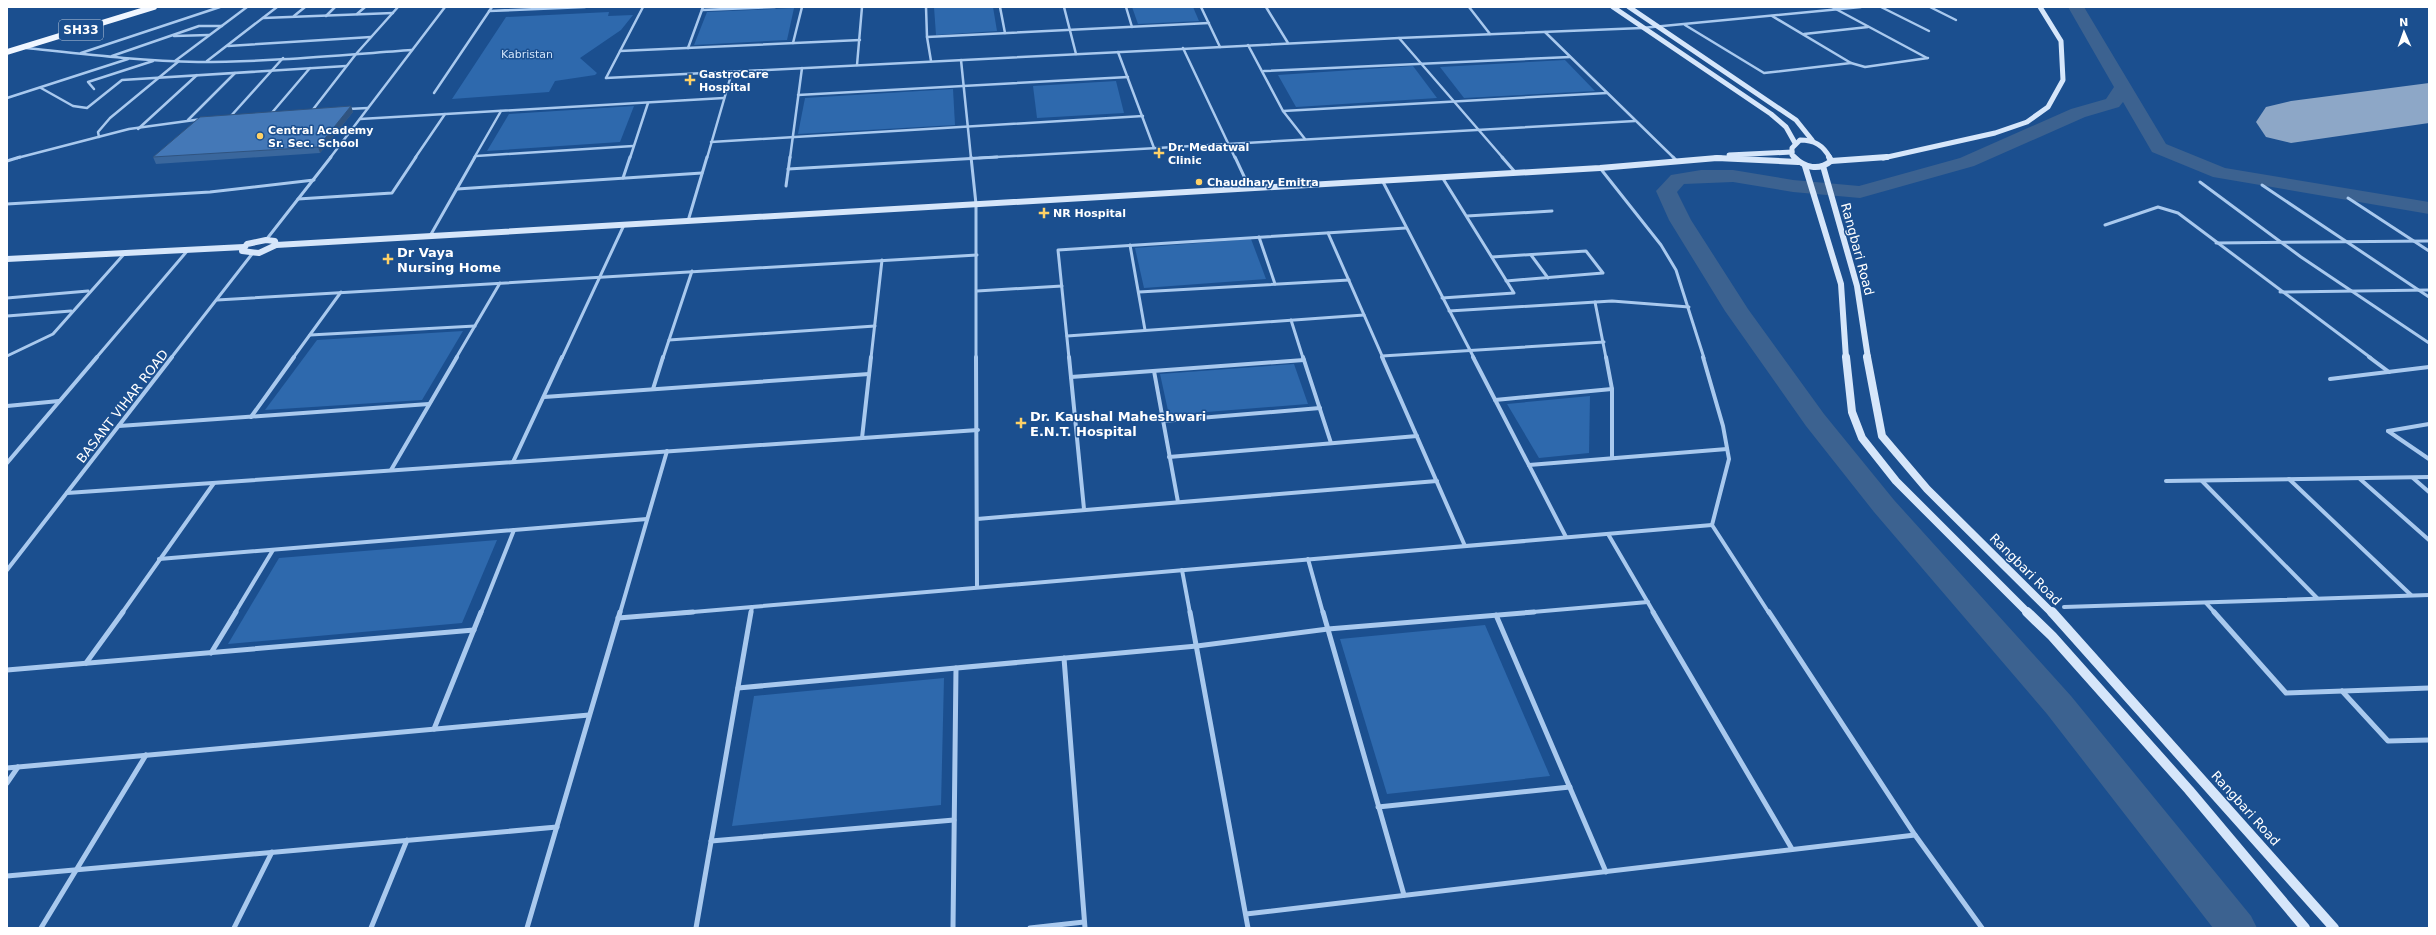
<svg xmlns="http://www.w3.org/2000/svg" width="2436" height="935" font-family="'DejaVu Sans',sans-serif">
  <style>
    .green { fill: #2e69ad }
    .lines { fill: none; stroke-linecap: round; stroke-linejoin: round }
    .river { fill: #3c6290; fill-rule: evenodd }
    .runway { fill: #8da7c7; fill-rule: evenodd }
    .street-far3 { stroke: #a9c9ee; stroke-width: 2.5 }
    .street-far2 { stroke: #a9c9ee; stroke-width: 3 }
    .street-far1 { stroke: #a9c9ee; stroke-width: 4 }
    .street { stroke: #a9c9ee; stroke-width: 5 }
    .secondary-far3 { stroke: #d6e6fa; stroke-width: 5 }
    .secondary-far2 { stroke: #d6e6fa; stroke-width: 6 }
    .secondary-far1 { stroke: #d6e6fa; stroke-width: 8 }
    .secondary { stroke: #d6e6fa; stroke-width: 10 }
    .primary { stroke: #f0f6ff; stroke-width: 6 }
    .wall { fill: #3a679d }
    .shaded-wall { fill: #305480 }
    .building { fill: #4478b7; stroke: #305480 }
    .poi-dot { fill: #ffd166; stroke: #1b4f8f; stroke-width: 1.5 }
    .labels { text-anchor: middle; stroke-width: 3; stroke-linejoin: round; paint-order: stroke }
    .far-park-label { font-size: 11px; fill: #cfe3fa; stroke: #1b4f8f }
    .far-poi-label { font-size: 11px; font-weight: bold; fill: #fff; stroke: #1b4f8f; text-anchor: start }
    .shield { fill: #1b4f8f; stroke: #bbcadd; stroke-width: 1 }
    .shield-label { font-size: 12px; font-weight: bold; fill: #fff }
    .street-label { font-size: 13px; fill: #fff; stroke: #1b4f8f }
    .poi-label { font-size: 13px; font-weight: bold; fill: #fff; stroke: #1b4f8f; text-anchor: start }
  </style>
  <rect width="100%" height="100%" fill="#1b4f8f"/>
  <g class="green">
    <path d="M 934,7 L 993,7 L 997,31 L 936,35 Z"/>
    <path d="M 1132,7 L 1193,7 L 1199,21 L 1138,24 Z"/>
    <path d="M 794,8 L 787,40 L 694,45 L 707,12 Z"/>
    <path d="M 609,12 L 608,16 L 633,15 L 621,30 L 580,58 L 597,73 L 595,75 L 555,81 L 549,92 L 452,99 L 506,17 Z"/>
    <path d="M 1565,60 L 1595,91 L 1464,98 L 1440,67 Z"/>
    <path d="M 1413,66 L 1437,98 L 1296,107 L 1278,75 Z"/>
    <path d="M 1116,81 L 1124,113 L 1037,118 L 1033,86 Z"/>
    <path d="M 953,89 L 955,125 L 798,134 L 805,98 Z"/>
    <path d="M 634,106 L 620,142 L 487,151 L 509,114 Z"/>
    <path d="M 1251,239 L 1266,279 L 1144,288 L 1135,248 Z"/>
    <path d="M 463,331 L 422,400 L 265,410 L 317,340 Z"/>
    <path d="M 1294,364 L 1308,404 L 1169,415 L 1160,374 Z"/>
    <path d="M 1590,396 L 1589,453 L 1539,458 L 1507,404 Z"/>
    <path d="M 497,540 L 462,623 L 228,644 L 279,558 Z"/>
    <path d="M 1485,625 L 1550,776 L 1387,794 L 1340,639 Z"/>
    <path d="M 944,678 L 941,805 L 732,826 L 754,696 Z"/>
  </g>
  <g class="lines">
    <path class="river" d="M 2068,7 L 2084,7 L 2166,144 L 2225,168 L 2429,202 L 2429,214 L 2213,177 L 2152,152 L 2123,102 L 2119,107 L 2085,117 L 1974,166 L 1860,198 L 1793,192 L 1733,182 L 1684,184 L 1677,192 L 1691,220 L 1748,309 L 1824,414 L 1894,500 L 2071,696 L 2251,916 L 2257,928 L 2213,928 L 2047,714 L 1874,512 L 1806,426 L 1725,311 L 1669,220 L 1656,191 L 1671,175 L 1701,170 L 1733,170 L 1793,180 L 1859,186 L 1960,158 L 2071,109 L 2106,99 L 2114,87 Z"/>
    <path class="runway" d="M 2429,83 L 2429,123 L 2291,143 L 2266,137 L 2256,122 L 2266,107 L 2291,101 Z"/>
    <g class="street-far3">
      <path d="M 926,7 L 927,37 L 931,61"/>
      <path d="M 1000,7 L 1005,33"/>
      <path d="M 1064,7 L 1076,54"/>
      <path d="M 1126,7 L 1132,27"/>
      <path d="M 1201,7 L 1220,47"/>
      <path d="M 1266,7 L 1288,43"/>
      <path d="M 1469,7 L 1490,34"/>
      <path d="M 1832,7 L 1927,58"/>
      <path d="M 1881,7 L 1929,31"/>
      <path d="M 1930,7 L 1956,20"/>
      <path d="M 702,10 L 775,7"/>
      <path d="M 489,11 L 585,7"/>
      <path d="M 357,14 L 365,7"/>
      <path d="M 294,16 L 305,7"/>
      <path d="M 326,16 L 335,7"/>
      <path d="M 1772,16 L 1851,63 L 1865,67 L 1928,58"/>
      <path d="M 263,18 L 393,13"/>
      <path d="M 1685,25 L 1764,73 L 1851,63"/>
      <path d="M 1545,32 L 1674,158"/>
      <path d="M 1804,34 L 1868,27"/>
      <path d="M 174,36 L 209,35"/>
      <path d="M 927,37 L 1209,23"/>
      <path d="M 1399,38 L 1503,158"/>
      <path d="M 793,43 L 802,7"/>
      <path d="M 1248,45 L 1283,111 L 1305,139"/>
      <path d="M 228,46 L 371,37"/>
      <path d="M 26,48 C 83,54 140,61 198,62 C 269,62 341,55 412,50"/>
      <path d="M 688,48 L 703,7"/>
      <path d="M 1183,48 L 1235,158"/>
      <path d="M 620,51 L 860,40"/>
      <path d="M 1118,52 L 1154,148"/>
      <path d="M 81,53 L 220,7"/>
      <path d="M 112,56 L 199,26 L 222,26"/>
      <path d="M 961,60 L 971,158"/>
      <path d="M 175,61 L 247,7"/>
      <path d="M 207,61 L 277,7"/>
      <path d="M 857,65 L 862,7"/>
      <path d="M 1264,71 L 1570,57"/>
      <path d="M 606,78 L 1399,38 L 1642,28 L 1861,7"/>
      <path d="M 606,78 L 643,7"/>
      <path d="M 41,88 L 73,106 L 87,108 L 122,80 L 346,66"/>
      <path d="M 94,89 L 88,82 L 153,61"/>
      <path d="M 434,93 L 492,7"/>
      <path d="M 798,95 L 1128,77"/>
      <path d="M 7,98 L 128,59"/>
      <path d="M 348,109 L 368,108"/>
      <path d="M 1283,111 L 1607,93"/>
      <path d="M 311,112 L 356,54 L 398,7"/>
      <path d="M 270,115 L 310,68"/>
      <path d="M 230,117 L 283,58"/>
      <path d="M 360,119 L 724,98"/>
      <path d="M 188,120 L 235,73"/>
      <path d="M 138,129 L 197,75"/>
      <path d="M 99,137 L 98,132 L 110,118 L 179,61"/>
      <path d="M 711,142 L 1143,116"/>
      <path d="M 476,156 L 633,146"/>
      <path d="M 17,158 L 129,129 L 202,119"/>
      <path d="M 330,158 L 445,7"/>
      <path d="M 415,158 L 445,114"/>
      <path d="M 474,158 L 501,111"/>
      <path d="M 630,158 L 648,103"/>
      <path d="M 707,158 L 732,72"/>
      <path d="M 790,158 L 802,68"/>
      <path d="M 979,158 L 1635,121"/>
    </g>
    <g class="street-far2">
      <path d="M 971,157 L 976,204 L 976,358"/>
      <path d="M 1235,157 L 1249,187"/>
      <path d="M 1502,157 L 1515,172"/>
      <path d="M 1673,157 L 1677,161"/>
      <path d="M 7,161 L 20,157"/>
      <path d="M 1600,168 L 1661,245 L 1676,270 L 1704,358"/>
      <path d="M 788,169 L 997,157"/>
      <path d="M 1442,177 L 1514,293 L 1442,298"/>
      <path d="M 623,178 L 630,157"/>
      <path d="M 1382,180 L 1474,358"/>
      <path d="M 2200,182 L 2301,257 L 2429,343"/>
      <path d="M 2262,185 L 2429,297"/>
      <path d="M 786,186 L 790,157"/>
      <path d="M 457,189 L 702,173"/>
      <path d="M 2348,198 L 2429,251"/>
      <path d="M 298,199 L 392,193 L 416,157"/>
      <path d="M 7,204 L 210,192 L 314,180"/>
      <path d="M 1467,216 L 1552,211"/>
      <path d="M 688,221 L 707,157"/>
      <path d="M 2105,225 L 2158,207 L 2178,213 L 2371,358"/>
      <path d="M 1328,233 L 1383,358"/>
      <path d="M 430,236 L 475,157"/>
      <path d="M 1259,237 L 1275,284"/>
      <path d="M 266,240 L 331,157"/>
      <path d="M 2216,243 L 2429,241"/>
      <path d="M 1130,245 L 1145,330"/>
      <path d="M 1531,255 L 1548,278"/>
      <path d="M 1492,257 L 1586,251 L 1603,273 L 1506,281"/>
      <path d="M 977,291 L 1062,286"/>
      <path d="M 1139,292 L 1349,280"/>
      <path d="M 2280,292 L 2429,290"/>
      <path d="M 7,298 L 88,291"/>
      <path d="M 217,300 L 977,255"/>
      <path d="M 1595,302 L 1606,358"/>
      <path d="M 1449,311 L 1612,301 L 1689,307"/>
      <path d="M 7,316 L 71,311"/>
      <path d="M 1291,320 L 1303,358"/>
      <path d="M 310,335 L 475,326"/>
      <path d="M 1067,336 L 1364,315"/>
      <path d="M 669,340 L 875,326"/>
      <path d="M 7,356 L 53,334 L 125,253"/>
      <path d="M 1382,356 L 1604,342"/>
      <path d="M 96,358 L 188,250"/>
      <path d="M 171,358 L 252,254"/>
      <path d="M 293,358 L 341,292"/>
      <path d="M 456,358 L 500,283"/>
      <path d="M 562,358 L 624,225"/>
      <path d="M 663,358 L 692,271"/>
      <path d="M 871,358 L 882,260"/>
      <path d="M 1069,358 L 1058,250 L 1406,228"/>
    </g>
    <g class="street-far1">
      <path d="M 976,357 L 977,587"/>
      <path d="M 1069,357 L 1084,509"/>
      <path d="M 1303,357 L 1331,443"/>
      <path d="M 1382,357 L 1465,546"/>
      <path d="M 1473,357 L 1566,537"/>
      <path d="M 1606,357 L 1612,389 L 1612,458"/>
      <path d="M 1703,357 L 1723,426 L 1729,459 L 1712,525 L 1769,613"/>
      <path d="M 2369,357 L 2389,372"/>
      <path d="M 1154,371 L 1178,502"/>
      <path d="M 1071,377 L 1304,360"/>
      <path d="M 2330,379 L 2429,367"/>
      <path d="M 653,389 L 663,357"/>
      <path d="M 544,397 L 869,374"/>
      <path d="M 1495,400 L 1612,389"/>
      <path d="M 7,406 L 59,401"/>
      <path d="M 251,417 L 294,357"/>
      <path d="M 1163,421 L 1320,408"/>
      <path d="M 119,426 L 429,404"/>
      <path d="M 2388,431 L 2429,459"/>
      <path d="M 2388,431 L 2429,424"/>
      <path d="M 862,438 L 871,357"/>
      <path d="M 1169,457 L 1417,436"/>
      <path d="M 513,462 L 562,357"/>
      <path d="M 7,463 L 97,357"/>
      <path d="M 1529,465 L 1727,449"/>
      <path d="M 391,470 L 457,357"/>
      <path d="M 2413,478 L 2429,492"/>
      <path d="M 2289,479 L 2411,595"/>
      <path d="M 2360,479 L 2429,540"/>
      <path d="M 2166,481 L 2429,477"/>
      <path d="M 2202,481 L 2317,598"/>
      <path d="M 67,493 L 978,430"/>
      <path d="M 977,519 L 1437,481"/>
      <path d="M 1608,534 L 1654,613"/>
      <path d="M 159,559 L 647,519"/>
      <path d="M 1308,559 L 1323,613"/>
      <path d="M 7,570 L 172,357"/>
      <path d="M 1182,570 L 1190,613"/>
      <path d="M 2206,603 L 2215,613"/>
      <path d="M 2064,607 L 2429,595"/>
      <path d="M 122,613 L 214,483"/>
      <path d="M 235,613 L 273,550"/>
      <path d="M 481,613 L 514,530"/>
      <path d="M 620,613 L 667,451"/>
      <path d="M 681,613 L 1712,525"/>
      <path d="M 751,613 L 752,607"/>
      <path d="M 1522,613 L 1648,602"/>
    </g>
    <g class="street">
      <path d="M 1190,612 L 1248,928"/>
      <path d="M 1323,612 L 1404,895"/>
      <path d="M 1653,612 L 1792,849"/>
      <path d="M 1769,612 L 1915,835 L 1982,928"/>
      <path d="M 2214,612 L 2286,693 L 2429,688"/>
      <path d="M 1496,615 L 1606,872"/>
      <path d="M 618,618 L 693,612"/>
      <path d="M 211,653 L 236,612"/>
      <path d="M 1064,658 L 1085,928"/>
      <path d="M 86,663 L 123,612"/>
      <path d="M 7,670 L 474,630"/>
      <path d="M 738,688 L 1197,646 L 1328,629 L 1534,612"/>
      <path d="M 2342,691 L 2388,741 L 2429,740"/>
      <path d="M 434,729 L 481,612"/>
      <path d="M 7,768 L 589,715"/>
      <path d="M 7,783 L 18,767"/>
      <path d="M 1378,807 L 1570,787"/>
      <path d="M 711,841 L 954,820"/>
      <path d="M 7,876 L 557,827"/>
      <path d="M 1246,914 L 1915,835"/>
      <path d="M 41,928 L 146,755"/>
      <path d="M 234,928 L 272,852"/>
      <path d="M 371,928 L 407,840"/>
      <path d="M 527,928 L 620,612"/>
      <path d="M 696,928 L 751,612"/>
      <path d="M 953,928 L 956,668"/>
      <path d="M 1030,928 L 1084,922"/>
    </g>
    <g class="secondary-far3">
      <path d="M 1613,7 L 1771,114 L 1786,127 L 1795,143"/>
      <path d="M 1629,7 L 1796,120 L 1812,140"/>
      <path d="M 1729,155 L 1792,152"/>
      <path d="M 1715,158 L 1721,158"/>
      <path d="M 1795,158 L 1792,155 L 1792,148 L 1800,140 C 1814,140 1823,145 1830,158"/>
      <path d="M 1883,158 L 1995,133 L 2027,122 L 2048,107 L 2063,80 L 2061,41 L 2040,7"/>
    </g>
    <g class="secondary-far2">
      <path d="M 1794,157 C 1805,168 1819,171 1831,161 L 1829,157"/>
      <path d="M 1831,161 L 1887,157"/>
      <path d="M 1805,166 L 1841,284 L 1846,358"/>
      <path d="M 1823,166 L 1857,286 L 1868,358"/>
      <path d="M 266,240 L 275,241 L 276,245 L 259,253 L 242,251 L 247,244 Z"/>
      <path d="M 276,245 L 1600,168 L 1717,158 L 1798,162"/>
      <path d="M 7,259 L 244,247"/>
    </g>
    <g class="secondary-far1">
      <path d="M 1846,357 L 1852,412 L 1862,438 L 1896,481 L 2028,613"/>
      <path d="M 1867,357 L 1882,436 L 1927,489 L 2052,613"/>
    </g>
    <g class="secondary">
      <path d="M 2027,612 L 2052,636 L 2189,790 L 2305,928"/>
      <path d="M 2052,612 L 2334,928"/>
    </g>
    <path class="primary" d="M 7,52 L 154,7"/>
  </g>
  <path class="wall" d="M 351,106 L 353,112 L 320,153 L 156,164 L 153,157 Z"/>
  <path class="shaded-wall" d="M 351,106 L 353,112 L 320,153 L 318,147 Z"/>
  <path class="building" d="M 351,106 L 318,147 L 153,157 L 200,117 Z"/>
  <g class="poi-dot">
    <path d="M688 74h4v4h4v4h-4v4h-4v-4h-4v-4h4z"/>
    <circle cx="260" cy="136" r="4"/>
    <path d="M1157 147h4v4h4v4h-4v4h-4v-4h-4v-4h4z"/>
    <circle cx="1199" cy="182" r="4"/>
    <path d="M1042 207h4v4h4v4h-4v4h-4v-4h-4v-4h4z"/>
    <path d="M386 253h4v4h4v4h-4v4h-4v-4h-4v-4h4z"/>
    <path d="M1019 417h4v4h4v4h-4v4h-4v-4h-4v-4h4z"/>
  </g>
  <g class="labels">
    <g class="far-park-label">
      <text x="527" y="58">Kabristan</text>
    </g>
    <g class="far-poi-label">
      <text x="699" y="78">GastroCare<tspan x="699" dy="13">Hospital</tspan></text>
      <text x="268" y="134">Central Academy<tspan x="268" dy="13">Sr. Sec. School</tspan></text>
      <text x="1168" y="151">Dr. Medatwal<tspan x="1168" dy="13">Clinic</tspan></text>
      <text x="1207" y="186">Chaudhary Emitra</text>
      <text x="1053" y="217">NR Hospital</text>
    </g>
    <rect class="shield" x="59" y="20" width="44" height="20" rx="3"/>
    <g class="shield-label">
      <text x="81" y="34">SH33</text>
    </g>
    <g class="street-label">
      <text transform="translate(1858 249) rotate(75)" y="5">Rangbari Road</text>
      <text transform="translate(122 406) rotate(-52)" y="5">BASANT VIHAR ROAD</text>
      <text transform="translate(2026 569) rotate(45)" y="5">Rangbari Road</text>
      <text transform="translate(2246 808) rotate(48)" y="5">Rangbari Road</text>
    </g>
    <g class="poi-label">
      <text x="397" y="257">Dr Vaya<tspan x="397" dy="15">Nursing Home</tspan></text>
      <text x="1030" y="421">Dr. Kaushal Maheshwari<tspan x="1030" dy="15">E.N.T. Hospital</tspan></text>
    </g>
  </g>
  <rect width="2436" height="935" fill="none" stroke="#ffffff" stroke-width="16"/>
  <g transform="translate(2404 32) rotate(358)" stroke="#1b4f8f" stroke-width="3" paint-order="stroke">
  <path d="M0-3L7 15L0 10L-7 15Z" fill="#ffffff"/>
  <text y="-6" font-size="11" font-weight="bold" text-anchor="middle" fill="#ffffff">N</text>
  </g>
</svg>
